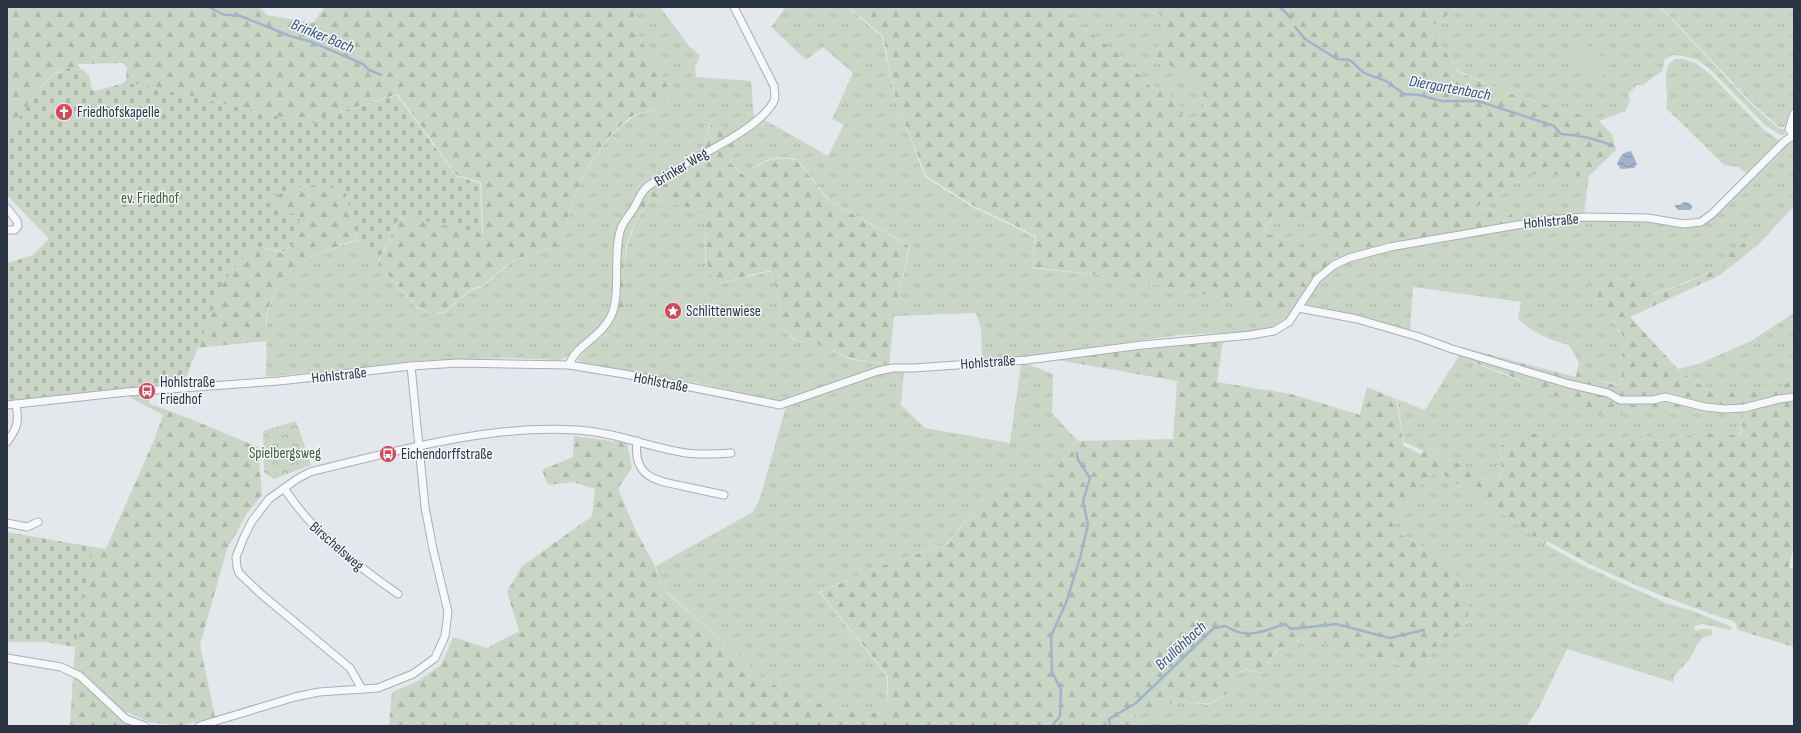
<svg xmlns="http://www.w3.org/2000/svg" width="1801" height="733" font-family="'Sofia Sans Condensed',sans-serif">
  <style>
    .grass { fill: url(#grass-tufts) }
    .forest { fill: url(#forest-firs); fill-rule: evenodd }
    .cemetery { fill: url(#cemetery-stones) }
    .park { fill: url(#park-crowns) }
    .pitch { fill: #c9d6c5 }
    .water { fill: url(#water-waves) }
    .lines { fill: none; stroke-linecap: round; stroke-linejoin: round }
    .stream { stroke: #9fb4cc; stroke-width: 2.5 }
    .minor-casing { stroke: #a9aeb7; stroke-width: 9 }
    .minor { stroke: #f7f8fa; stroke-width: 7 }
    .labels { text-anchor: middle; stroke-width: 3; stroke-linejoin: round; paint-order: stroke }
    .poi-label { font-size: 15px; fill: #2b3445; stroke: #f4f6f9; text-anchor: start }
    .street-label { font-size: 15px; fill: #2b3445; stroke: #f4f6f9 }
    .park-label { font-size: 15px; fill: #3f6138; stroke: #f4f6f9 }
    .water-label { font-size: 16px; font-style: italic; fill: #34527a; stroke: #f4f6f9 }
  </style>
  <defs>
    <pattern id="grass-tufts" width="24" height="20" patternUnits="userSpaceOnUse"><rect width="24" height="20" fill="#c9d6c5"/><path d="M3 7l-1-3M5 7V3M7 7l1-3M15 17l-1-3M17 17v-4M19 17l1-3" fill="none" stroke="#adb8ab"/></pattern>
    <pattern id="forest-firs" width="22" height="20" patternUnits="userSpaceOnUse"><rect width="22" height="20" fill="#c9d6c5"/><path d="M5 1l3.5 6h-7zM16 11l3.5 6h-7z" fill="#adb8ab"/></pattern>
    <pattern id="cemetery-stones" width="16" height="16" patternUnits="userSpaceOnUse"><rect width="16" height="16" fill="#c9d6c5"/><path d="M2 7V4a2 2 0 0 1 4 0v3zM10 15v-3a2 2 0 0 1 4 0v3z" fill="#adb8ab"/></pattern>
    <pattern id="park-crowns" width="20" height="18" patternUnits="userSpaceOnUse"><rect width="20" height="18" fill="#c9d6c5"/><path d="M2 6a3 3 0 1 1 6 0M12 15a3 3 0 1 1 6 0" fill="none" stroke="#adb8ab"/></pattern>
    <pattern id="water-waves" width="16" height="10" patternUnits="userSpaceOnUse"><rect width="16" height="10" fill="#9fb4cc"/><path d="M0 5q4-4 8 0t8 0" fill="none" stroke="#8293a7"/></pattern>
  </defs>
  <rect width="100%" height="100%" fill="#e4e7ec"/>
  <g class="grass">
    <path d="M 639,7 L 660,7 L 689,46 L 700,55 L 695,67 L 696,77 L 751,81 L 754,117 L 752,120 L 736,130 L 710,123 L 704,145 L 643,185 L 619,227 L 609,316 L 598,331 L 567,357 L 561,360 L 509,358 L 431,360 L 266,377 L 267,315 L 277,286 L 298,262 L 357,240 L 416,307 L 429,313 L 444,313 L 471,290 L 482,287 L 514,260 L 560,245 C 573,197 589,148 632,118 C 637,114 645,113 652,110 C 658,107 664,103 670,99 L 669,88 L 631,23 Z"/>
    <path d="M 786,7 L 848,7 L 882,37 L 896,101 L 925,177 L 973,207 L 1035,237 L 1032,268 L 1125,278 L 1235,301 L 1289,317 L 1263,331 L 1179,335 L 1025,357 L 982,360 L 981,329 L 976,313 L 894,316 L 910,246 L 829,200 L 797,159 C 772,155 763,159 746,176 L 730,163 L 737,139 L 763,119 L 828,156 L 844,125 L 832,119 L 853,73 L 823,47 L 806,60 L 771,27 Z"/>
    <path d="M 1064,7 L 1141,7 L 1161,15 L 1165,26 L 1156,58 L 1196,79 L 1205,99 L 1204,112 L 1190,126 L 1118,53 L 1078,24 Z"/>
    <path d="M 1460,7 L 1660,7 L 1749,102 L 1778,128 L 1785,130 L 1785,135 L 1781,135 L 1765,125 L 1711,70 L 1698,60 L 1683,56 L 1673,55 L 1665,59 L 1662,71 L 1643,85 L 1637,85 L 1628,94 L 1630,100 L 1626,111 L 1599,121 L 1511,94 L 1458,71 L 1429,27 Z"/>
    <path d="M 1661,7 L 1794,7 L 1794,109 L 1789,113 L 1785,127 L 1779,127 L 1750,101 Z"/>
    <path d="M 1675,59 L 1683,59 L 1697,64 L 1711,75 L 1764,130 L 1780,141 L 1748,174 L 1738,167 L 1724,165 L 1666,108 C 1671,91 1658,70 1675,59 Z"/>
    <path d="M 1794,139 L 1794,206 L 1758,245 L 1750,238 L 1722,260 L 1723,266 L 1684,283 L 1648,296 L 1644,278 L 1589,281 L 1624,339 L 1621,385 L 1593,379 L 1577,370 L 1579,363 L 1569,345 C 1547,340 1535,333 1518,319 L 1521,302 L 1413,287 L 1410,332 L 1303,306 L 1320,280 L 1335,267 L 1351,260 L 1428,243 L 1569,220 L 1630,219 L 1689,227 L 1719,212 L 1788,143 Z"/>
    <path d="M 1529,174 L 1589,175 L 1584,214 L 1548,216 L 1513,222 L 1512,214 L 1475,208 Z"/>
    <path d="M 652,197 L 658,201 L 691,208 L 705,218 L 705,261 L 717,284 L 771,271 L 787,331 L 794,340 L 824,346 L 849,359 L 889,365 L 904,371 L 901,405 L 925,428 L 1010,443 L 1021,364 L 1027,364 L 1053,374 L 1052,413 L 1078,441 L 1042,486 L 991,490 L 946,544 L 881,566 L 819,592 L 887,676 L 887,714 L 853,711 L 808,701 L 770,683 L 668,593 L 658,579 L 656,566 L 753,512 L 760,498 L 785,410 L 790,399 L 780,402 L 698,383 L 581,363 L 578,360 C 583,351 593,342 602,337 C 605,335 610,334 612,331 C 617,326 620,316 623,309 C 628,296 625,283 625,270 C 626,238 634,223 652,197 Z"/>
    <path d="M 1274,212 L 1331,231 L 1337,258 L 1263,233 Z"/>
    <path d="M 1794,313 L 1794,353 L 1787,383 L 1770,391 L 1740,393 L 1708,390 L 1678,369 L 1701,363 L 1751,341 Z"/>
    <path d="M 1458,357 L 1562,397 L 1598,414 L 1643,412 L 1745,413 L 1739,435 L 1705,433 L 1660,441 L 1637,435 L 1600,445 L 1539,433 L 1511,437 L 1499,449 L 1502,471 L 1500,477 L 1490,479 L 1429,449 L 1425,452 L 1404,442 L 1397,399 L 1425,410 Z"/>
    <path d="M 1439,472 L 1498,510 L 1545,544 L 1582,565 L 1668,604 L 1693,611 L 1730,626 L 1732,630 L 1702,624 L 1694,626 L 1696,631 L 1701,629 L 1712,629 L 1712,635 L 1703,638 L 1697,645 L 1690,659 L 1674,676 L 1673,682 L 1567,649 L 1539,707 L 1527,726 L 1137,726 L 1136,713 L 1181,701 L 1209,705 L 1234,690 L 1234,675 L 1246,670 L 1261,673 L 1277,650 L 1305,638 L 1380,658 L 1416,671 L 1427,666 L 1432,650 L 1466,622 L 1469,606 L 1451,561 L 1393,531 L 1393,525 C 1404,509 1420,477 1439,472 Z"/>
  </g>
  <g class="forest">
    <path d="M 7,7 L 259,7 L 267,15 L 313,23 L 325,7 L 639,7 L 631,23 L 669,88 L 670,99 C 664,103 658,107 651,110 C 645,113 637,113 631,117 C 589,148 573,196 560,245 L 513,260 L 482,286 L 471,289 L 444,312 L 429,313 L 416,306 L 378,264 L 400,216 L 483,233 L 481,182 L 456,175 L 398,94 L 326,116 L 311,124 L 139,84 L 121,84 L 126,81 L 127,67 L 122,63 L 77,64 L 82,70 C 77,69 69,67 64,69 C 40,76 15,126 7,149 Z"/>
    <path d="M 849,7 L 1064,7 L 1078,24 L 1118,53 L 1154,90 L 1165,90 L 1183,109 L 1182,118 L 1190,125 L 1204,112 L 1205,99 L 1195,79 L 1156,58 L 1165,26 L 1161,15 L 1141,7 L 1460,7 L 1430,27 L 1458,72 L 1511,94 L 1599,121 L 1612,134 L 1616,150 L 1589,176 L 1529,174 L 1475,208 L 1512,214 L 1513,222 L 1421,238 L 1337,258 L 1316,277 L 1289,317 L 1235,301 L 1125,278 L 1032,267 L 1036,236 L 974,206 L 926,176 L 896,101 L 883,36 ZM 1274,212 L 1331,231 L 1337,258 L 1263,232 Z"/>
    <path d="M 711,123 L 736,130 L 736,144 L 730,163 L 745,176 C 765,160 770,156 797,160 L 828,200 L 909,246 L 894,317 L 889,365 L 849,358 L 824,346 L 795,340 L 787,331 L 771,270 L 716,284 L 706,261 L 705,218 L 691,208 L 659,201 L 652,197 C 643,210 634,222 629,237 C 622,255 627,276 626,295 C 626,308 618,321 612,332 L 602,336 L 613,318 L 619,253 L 623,230 L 646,190 L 675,172 L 676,164 L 704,145 Z"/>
    <path d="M 314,185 L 345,190 L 357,239 L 298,262 L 277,286 L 266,315 L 267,341 L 196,348 L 224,280 L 254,246 L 284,253 L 297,240 L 300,217 L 262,201 L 291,189 Z"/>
    <path d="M 1750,238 L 1758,245 L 1720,275 L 1630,317 L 1679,370 L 1708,390 L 1740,393 L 1770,391 L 1787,383 L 1787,371 L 1794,353 L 1794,544 L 1789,568 L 1794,569 L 1794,647 L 1738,630 L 1735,622 C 1670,600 1606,575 1547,541 L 1545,544 L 1498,510 L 1439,472 C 1420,477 1404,509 1393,525 L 1393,531 L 1451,561 L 1469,606 L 1468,615 L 1466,622 L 1432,650 L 1427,666 L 1416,671 L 1380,658 L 1305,638 L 1298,640 L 1291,645 L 1276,650 L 1261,673 L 1246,669 L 1234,675 L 1234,690 L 1209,704 L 1181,701 L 1136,713 L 1137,726 L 389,726 L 392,692 L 418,681 L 441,665 L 453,637 L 487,648 L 519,631 L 507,592 L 522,566 L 592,516 L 595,489 L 573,482 L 548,485 L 542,470 L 573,457 L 574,436 L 627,443 L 632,468 L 618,488 L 634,527 L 655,566 L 658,579 L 668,594 L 770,683 L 808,701 L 853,711 L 887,714 L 888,676 L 820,592 L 881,566 L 947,544 L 991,490 L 1042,486 L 1078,441 L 1173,439 L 1177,381 L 1052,359 L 1223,341 L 1217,382 L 1291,394 L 1360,415 L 1367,387 L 1396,399 L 1404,446 L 1421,454 L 1428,449 L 1491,479 L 1501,477 L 1502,471 L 1499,448 L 1511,437 L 1538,433 L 1600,445 L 1637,435 L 1659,441 L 1705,433 L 1740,435 L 1745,413 L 1644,412 L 1598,414 L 1503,373 L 1458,357 L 1461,347 L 1576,377 L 1577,370 C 1591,378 1605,384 1621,385 L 1624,338 L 1588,281 L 1644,278 L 1649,296 L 1684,284 L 1723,266 L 1722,259 Z"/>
    <path d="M 147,391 L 150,404 L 188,418 L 258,447 L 262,495 L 248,512 L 227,549 L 200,645 L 215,717 L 180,726 L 149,722 L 126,712 L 129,726 L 70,726 L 75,647 L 93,547 L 106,549 L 155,438 L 163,415 L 131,398 L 127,392 Z"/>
  </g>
  <g class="cemetery">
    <path d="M 71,68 C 75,70 77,69 82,70 C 90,72 91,83 92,90 L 94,91 L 121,84 L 139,84 L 311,124 L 326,116 L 397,95 L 456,176 L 480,183 L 482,233 L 400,216 L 377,264 L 357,239 L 345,190 L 314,185 L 291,189 L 262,201 L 300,217 L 297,240 L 284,252 L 255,246 L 224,280 L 182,388 L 16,404 L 7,400 L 7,263 L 33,255 L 49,239 L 7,195 C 7,180 4,163 7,149 C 11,125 46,69 71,68 Z"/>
    <path d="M 7,532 L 93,547 L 75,647 L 45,642 L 7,642 Z"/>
  </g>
  <path class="park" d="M 296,421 L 311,465 L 274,479 L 264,473 L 263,431 Z"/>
  <path class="pitch" d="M 1586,43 L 1611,64 L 1600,78 L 1574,56 Z"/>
  <g class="water">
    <path d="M 1631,151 L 1637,164 L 1634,168 L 1621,169 L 1617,164 C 1620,157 1622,152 1631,151 Z"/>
    <path d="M 1684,202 L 1689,203 L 1692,206 L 1691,210 L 1678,210 L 1674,205 L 1680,205 Z"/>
  </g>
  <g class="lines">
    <g class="stream">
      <path d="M 209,7 L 224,15 L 238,15 L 290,36 L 312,42 L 363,64 L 369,70 L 381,75"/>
      <path d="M 1280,7 L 1291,18"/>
      <path d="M 1295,27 L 1305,39 L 1337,59 L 1350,60 L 1364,73 L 1386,81 L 1404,94 L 1419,95 L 1442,101 L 1478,101 L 1554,126 L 1561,134 C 1579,135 1597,139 1613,146"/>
      <path d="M 1052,726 L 1060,716 L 1061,690 L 1052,672 L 1051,636 L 1066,603 L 1080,558 L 1088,525 L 1083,501 L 1090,478 L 1078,460 L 1077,453"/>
      <path d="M 1110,726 L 1109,719 L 1136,703 L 1214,628 L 1225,626 C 1249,640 1260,632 1285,624 L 1291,629 L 1336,624 L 1390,638 L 1424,630"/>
    </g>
    <defs>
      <g id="minor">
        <path d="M 1793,135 L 1789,129 L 1794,113"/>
        <path d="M 7,208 L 17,221 L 18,226 L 15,230 L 7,230"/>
        <path d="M 1299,308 L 1357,319 L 1419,337 L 1452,349 L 1569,384 L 1608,393 L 1620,400 L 1653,400 L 1665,397 L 1705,407 L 1725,409 L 1744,408 L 1779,399 L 1794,397"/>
        <path d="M 569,365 C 576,345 599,339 610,318 C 622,297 612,254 621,228 C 624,221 630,214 634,208 C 637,202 641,192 647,187 C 677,164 758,133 774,101 C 776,97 774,91 774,86 L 734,7"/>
        <path d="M 7,405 L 127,392 L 279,381 L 411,366 L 458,363 L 569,365 L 630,375 L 780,405 L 878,371 L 893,368 L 914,368 L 1027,360 L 1142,345 L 1251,335 L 1274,331 L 1289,322 L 1317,279 L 1334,265 L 1349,258 L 1390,247 L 1546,220 L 1585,217 L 1648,218 L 1684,224 L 1701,222 L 1712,214 L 1785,141 L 1794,135"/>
        <path d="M 637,441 C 633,476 653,480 682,486 C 696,489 710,492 724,495"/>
        <path d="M 7,442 C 18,427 19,422 16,404"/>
        <path d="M 284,488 C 313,533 355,564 398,594"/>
        <path d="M 7,523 L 27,527 L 38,522"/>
        <path d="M 7,658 L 61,667 L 80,676 L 126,719 L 145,726"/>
        <path d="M 362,689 L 350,668 L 261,594 L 239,573 L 237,567 L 236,557 L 244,537 L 252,521 L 269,499 L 297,479 L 310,472 C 392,452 491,424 576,430 C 614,432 648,447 686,453 C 701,455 716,454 731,453"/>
        <path d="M 199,726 L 295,697 L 319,692 L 378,688 L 413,674 L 435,658 L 445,636 L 448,612 L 433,549 L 425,507 L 411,366"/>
      </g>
    </defs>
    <use href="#minor" class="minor-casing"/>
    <use href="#minor" class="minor"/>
  </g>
  <defs>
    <symbol id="church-disc" viewBox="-11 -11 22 22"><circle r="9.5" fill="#d1495b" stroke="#f4f6f9"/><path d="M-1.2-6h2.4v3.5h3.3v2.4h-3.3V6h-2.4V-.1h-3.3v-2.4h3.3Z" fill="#fff"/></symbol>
    <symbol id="sight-disc" viewBox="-11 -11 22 22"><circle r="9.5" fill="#d1495b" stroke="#f4f6f9"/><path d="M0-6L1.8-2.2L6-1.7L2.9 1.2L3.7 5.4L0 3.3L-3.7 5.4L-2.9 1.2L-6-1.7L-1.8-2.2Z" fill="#fff"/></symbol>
    <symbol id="bus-disc" viewBox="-11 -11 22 22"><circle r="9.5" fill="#d1495b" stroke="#f4f6f9"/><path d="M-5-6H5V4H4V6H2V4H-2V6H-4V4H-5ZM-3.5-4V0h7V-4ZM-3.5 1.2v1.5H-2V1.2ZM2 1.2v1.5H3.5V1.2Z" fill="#fff"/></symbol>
  </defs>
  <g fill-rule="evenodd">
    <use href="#church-disc" x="54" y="102" width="20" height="20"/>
    <use href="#sight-disc" x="663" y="301" width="20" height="20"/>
    <use href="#bus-disc" x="137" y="381" width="20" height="20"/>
    <use href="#bus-disc" x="378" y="444" width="20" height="20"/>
  </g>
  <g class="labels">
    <g class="poi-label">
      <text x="77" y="117">Friedhofskapelle</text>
      <text x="686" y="316">Schlittenwiese</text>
      <text x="160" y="387">Hohlstraße<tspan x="160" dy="17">Friedhof</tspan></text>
      <text x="401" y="459">Eichendorffstraße</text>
    </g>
    <g class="street-label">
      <text transform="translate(681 167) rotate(-31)" y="5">Brinker Weg</text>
      <text transform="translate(1551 221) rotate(-5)" y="5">Hohlstraße</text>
      <text transform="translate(988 362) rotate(-4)" y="5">Hohlstraße</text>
      <text transform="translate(339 375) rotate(-6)" y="5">Hohlstraße</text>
      <text transform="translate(661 382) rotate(11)" y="5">Hohlstraße</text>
      <text transform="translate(337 546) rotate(41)" y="5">Birschelsweg</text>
    </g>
    <g class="park-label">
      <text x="150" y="203">ev. Friedhof</text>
      <text x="285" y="458">Spielbergsweg</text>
    </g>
    <g class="water-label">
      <text transform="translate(323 35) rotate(22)" y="6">Brinker Bach</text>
      <text transform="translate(1450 87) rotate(10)" y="6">Diergartenbach</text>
      <text transform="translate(1180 645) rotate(-43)" y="6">Brullöhbach</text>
    </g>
  </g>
  <rect width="1801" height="733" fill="none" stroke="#2b3445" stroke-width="16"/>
</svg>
